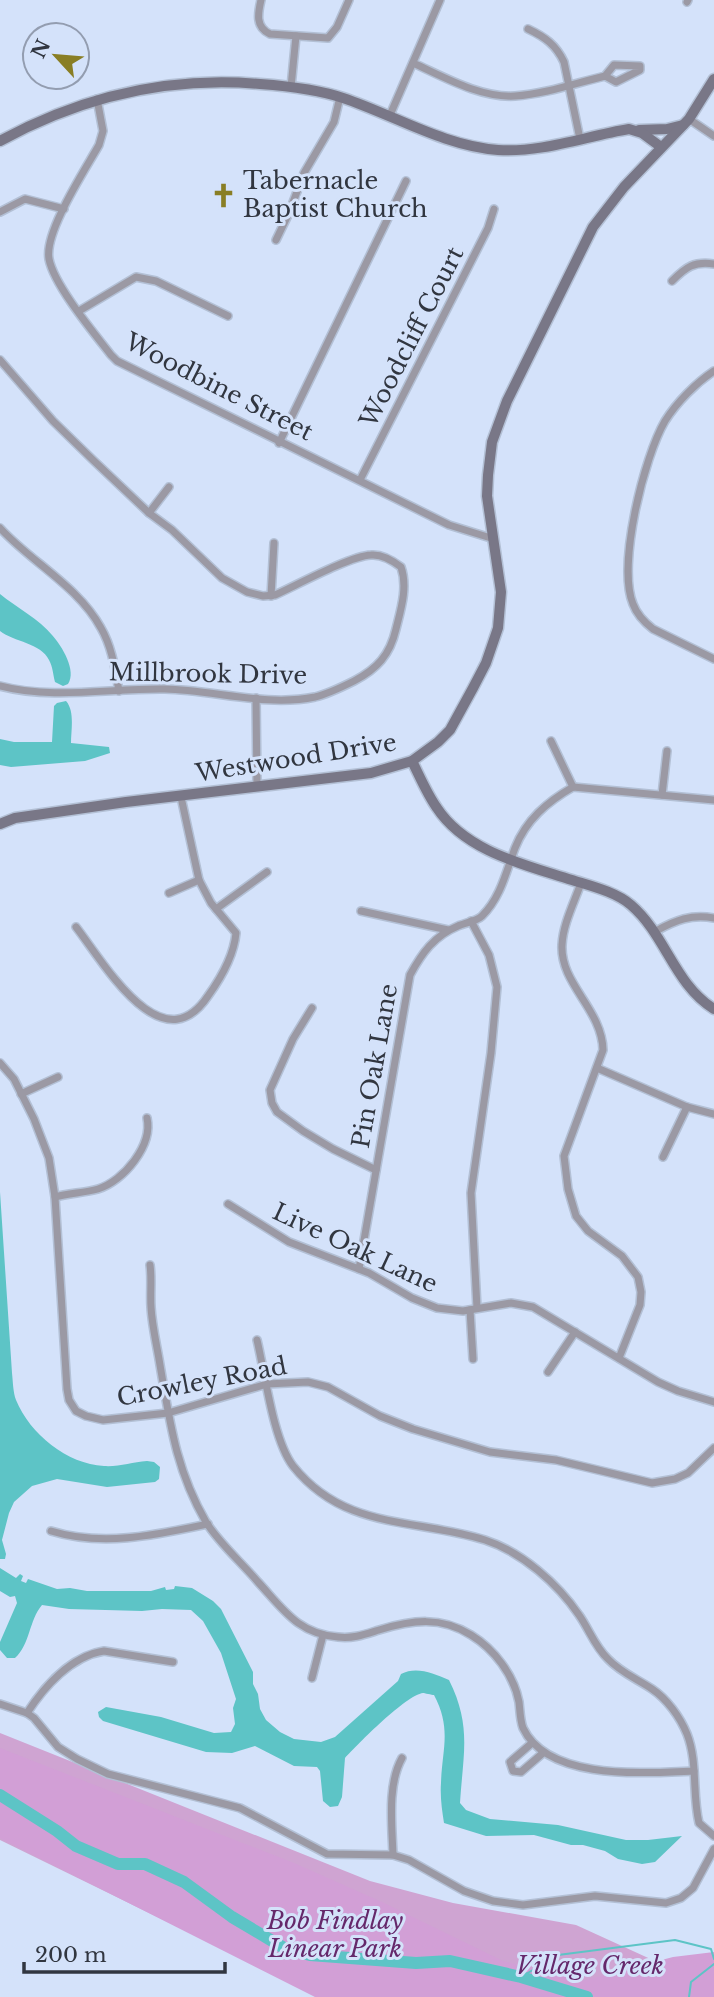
<svg xmlns="http://www.w3.org/2000/svg" width="714" height="1997" font-family="'Libre Baskerville',serif">
  <style>
    .green { fill: #cfa4d2 }
    .forest { fill: #d29fd6 }
    .water { fill: #5dc4c6 }
    .lines { fill: none; stroke-linecap: round; stroke-linejoin: round }
    .stream { stroke: #5dc4c6; stroke-width: 2 }
    .river { stroke: #5dc4c6; stroke-width: 12 }
    .street-casing { stroke: #b3c0d5; stroke-width: 10 }
    .secondary-casing { stroke: #b3c0d5; stroke-width: 13 }
    .street { stroke: #9b99a4; stroke-width: 7 }
    .secondary { stroke: #797787; stroke-width: 10 }
    .labels { text-anchor: middle; stroke-width: 6; stroke-linejoin: round; paint-order: stroke }
    .poi-label { font-size: 24px; fill: #313640; stroke: #d4e2fa; text-anchor: start }
    .street-label { font-size: 24px; fill: #313640; stroke: #d4e2fa }
    .park-label { font-size: 24px; font-style: italic; fill: #65286b; stroke: #d4e2fa }
  </style>
  <rect width="100%" height="100%" fill="#d4e2fa"/>
  <path class="green" d="M 0,1733 L 370,1881 L 453,1903 L 576,1925 L 714,1988 L 714,1997 L 321,1997 L 0,1840 Z"/>
  <path class="forest" d="M 0,1748 L 294,1863 L 382,1902 L 503,1961 L 582,1981 L 673,1957 L 714,1952 L 714,1997 L 315,1997 L 0,1838 Z"/>
  <g class="water">
    <path d="M 0,594 C 16,607 40,620 52,635 C 62,646 77,671 68,684 L 63,686 L 55,682 C 53,675 53,667 49,660 C 41,643 14,642 0,631 Z"/>
    <path d="M 66,701 C 75,711 71,730 71,743 L 109,747 L 110,753 L 85,761 L 11,767 L 0,765 L 0,739 L 14,742 L 52,742 L 54,706 L 57,703 Z"/>
    <path d="M 0,1192 L 12,1373 C 13,1382 13,1392 16,1400 C 30,1434 67,1464 104,1466 C 119,1467 132,1462 147,1461 L 154,1462 L 160,1467 L 159,1479 L 155,1482 L 107,1487 L 57,1479 L 32,1486 L 14,1502 L 9,1513 L 2,1540 L 6,1554 L 5,1559 L 0,1559 Z"/>
    <path d="M 0,1568 L 16,1578 L 20,1574 L 23,1576 L 21,1581 L 26,1583 L 28,1579 L 57,1589 L 70,1588 L 87,1591 L 151,1591 L 165,1587 L 166,1590 L 174,1589 L 175,1586 L 192,1588 L 213,1601 L 221,1609 L 253,1672 L 253,1684 L 258,1694 L 260,1709 L 266,1720 L 280,1732 L 294,1739 L 321,1742 L 335,1737 L 398,1681 L 401,1674 C 416,1666 433,1673 449,1680 C 472,1726 463,1754 460,1803 L 466,1810 L 490,1819 L 558,1825 L 626,1840 L 648,1840 L 682,1836 L 655,1862 L 642,1864 L 618,1859 L 605,1851 L 583,1845 L 571,1845 L 534,1835 L 486,1836 L 444,1823 C 442,1810 440,1797 441,1783 C 442,1749 452,1729 434,1695 C 432,1695 424,1693 423,1693 C 406,1695 358,1744 345,1758 L 342,1797 L 338,1806 L 330,1807 L 323,1801 L 320,1771 L 317,1767 L 294,1766 L 255,1746 L 232,1753 L 206,1752 L 103,1721 L 99,1717 L 98,1712 L 106,1707 L 161,1717 L 214,1733 L 231,1732 L 235,1724 L 233,1708 L 236,1699 L 221,1653 L 203,1621 L 191,1610 L 162,1609 L 142,1611 L 69,1609 L 42,1605 C 29,1620 30,1645 15,1658 L 7,1658 L 0,1650 L 0,1642 L 17,1603 L 15,1596 L 10,1597 L 0,1591 Z"/>
  </g>
  <g class="lines">
    <g class="stream">
      <path d="M 521,1977 L 558,1955 L 675,1940 L 711,1949 L 714,1959"/>
      <path d="M 689,1997 L 691,1982 L 714,1964"/>
    </g>
    <path class="river" d="M 0,1795 L 57,1831 L 76,1846 L 118,1864 L 145,1864 L 184,1882 L 232,1917 L 284,1948 L 310,1955 L 416,1963 L 450,1961 L 521,1977 L 587,1997"/>
    <defs>
      <g id="street">
        <path d="M 261,0 C 258,13 255,27 270,34 L 328,38 L 337,27 L 349,0"/>
        <path d="M 687,2 L 688,0"/>
        <path d="M 528,29 C 545,37 556,45 564,62 L 580,139"/>
        <path d="M 413,63 C 444,77 480,98 515,96 C 545,94 576,83 605,76 L 616,82 L 640,70 L 640,66 L 614,65 L 605,76"/>
        <path d="M 291,87 L 296,36"/>
        <path d="M 97,99 L 103,131 L 99,145 C 85,170 44,232 49,259 C 54,285 93,332 111,355 L 117,361 L 449,525 L 494,539"/>
        <path d="M 390,115 L 440,0"/>
        <path d="M 689,119 L 714,136"/>
        <path d="M 0,212 L 25,199 L 64,209"/>
        <path d="M 276,240 L 289,213 L 304,173 L 334,122 L 340,97"/>
        <path d="M 672,281 C 686,267 694,261 714,264"/>
        <path d="M 79,311 L 136,277 L 156,281 L 228,316"/>
        <path d="M 0,360 L 53,421 L 93,460 L 149,513 L 172,530 L 222,578 L 247,592 L 263,596 L 275,595 C 297,585 350,556 371,555 C 382,554 392,560 401,567 C 408,587 401,609 396,629 C 390,655 377,669 354,681 C 342,687 328,694 315,697 C 266,707 214,690 165,689 C 111,688 53,700 0,686"/>
        <path d="M 714,371 C 696,383 677,402 665,421 C 644,457 617,565 633,604 C 637,615 644,622 653,629 L 714,659"/>
        <path d="M 279,443 L 406,181"/>
        <path d="M 360,480 L 488,228 L 494,209"/>
        <path d="M 149,513 L 169,487"/>
        <path d="M 0,528 C 31,562 78,586 101,628 C 112,647 115,669 119,691"/>
        <path d="M 271,596 L 274,543"/>
        <path d="M 256,698 L 257,786"/>
        <path d="M 551,741 L 573,787"/>
        <path d="M 662,795 L 667,751"/>
        <path d="M 581,883 C 574,903 563,924 562,945 C 560,984 602,1009 603,1050 L 564,1156 L 568,1189 L 576,1216 L 588,1231 L 622,1256 L 638,1277 L 641,1292 L 640,1305 L 619,1358"/>
        <path d="M 169,893 L 199,880"/>
        <path d="M 216,909 L 267,872"/>
        <path d="M 361,911 L 448,930"/>
        <path d="M 471,921 L 489,955 L 497,987 L 491,1053 L 471,1193 L 477,1308"/>
        <path d="M 76,927 C 104,963 162,1065 208,996 C 221,978 234,955 236,933 L 211,903 L 199,880 L 181,797"/>
        <path d="M 656,931 C 676,920 691,914 714,918"/>
        <path d="M 312,1008 L 293,1039 L 270,1090 L 272,1103 L 277,1112 L 303,1131 L 333,1149 L 376,1170"/>
        <path d="M 0,1063 L 14,1079 L 34,1119 L 49,1158 L 55,1197 L 67,1389 L 69,1400 L 76,1411 L 86,1416 L 103,1420 L 168,1413 L 267,1384 L 308,1382 L 328,1387 L 380,1416 L 413,1429 L 490,1452 L 556,1460 L 652,1483 L 675,1479 L 688,1473 L 714,1448"/>
        <path d="M 597,1068 L 687,1107 L 714,1114"/>
        <path d="M 21,1094 L 58,1077"/>
        <path d="M 663,1157 L 687,1107"/>
        <path d="M 55,1197 C 69,1193 84,1193 98,1189 C 124,1181 153,1145 147,1118"/>
        <path d="M 228,1204 L 289,1242 L 369,1273 L 412,1298 L 437,1308 L 463,1311 L 511,1303 L 533,1307 L 658,1382 L 678,1391 L 714,1402"/>
        <path d="M 150,1265 C 152,1279 150,1293 151,1307 C 152,1326 157,1346 160,1365 C 170,1423 176,1470 206,1522 C 219,1543 242,1563 258,1582 C 283,1609 298,1634 338,1637 C 353,1639 366,1634 379,1630 C 412,1620 441,1616 471,1635 C 494,1649 514,1675 519,1702 C 520,1710 520,1720 523,1728 C 548,1781 644,1773 694,1771"/>
        <path d="M 359,1269 L 410,975 C 422,953 434,936 458,926 C 465,923 477,921 482,916 C 501,897 506,872 515,848 C 526,820 547,802 573,787 L 714,800"/>
        <path d="M 470,1310 L 473,1359"/>
        <path d="M 257,1340 C 265,1373 273,1440 293,1466 C 345,1531 415,1518 485,1540 C 522,1552 558,1584 579,1615 C 589,1629 595,1647 608,1659 C 620,1672 637,1679 652,1689 C 667,1699 680,1717 687,1734 C 698,1762 692,1794 699,1823 L 714,1836"/>
        <path d="M 548,1372 L 575,1332"/>
        <path d="M 51,1531 C 103,1547 156,1535 208,1524"/>
        <path d="M 312,1678 L 323,1635"/>
        <path d="M 0,1704 L 27,1713 L 34,1718 L 58,1747 L 77,1759 L 108,1774 L 240,1808 L 327,1854 L 393,1855 L 409,1860 L 464,1891 L 493,1901 L 523,1905 L 595,1896 L 666,1903 L 681,1898 L 693,1888 L 714,1849"/>
        <path d="M 27,1713 C 44,1687 71,1656 104,1651 L 173,1662"/>
        <path d="M 532,1743 L 510,1762 L 513,1771 L 521,1772 L 543,1753"/>
        <path d="M 393,1855 C 392,1825 387,1785 402,1758"/>
      </g>
      <g id="secondary">
        <path d="M 639,130 L 667,129 L 683,125"/>
        <path d="M 0,141 C 81,97 168,76 260,84 C 287,86 317,89 343,98 C 394,115 444,146 498,150 C 542,153 586,136 629,129 L 642,133 L 661,147"/>
        <path d="M 412,761 C 420,777 427,794 437,808 C 466,852 526,865 572,880 C 591,886 616,892 631,905 C 666,935 674,984 714,1009"/>
        <path d="M 0,824 L 15,818 L 126,802 L 371,773 L 412,761 L 438,742 L 450,730 L 473,688 L 486,663 L 498,628 L 501,592 L 487,496 L 488,475 L 492,442 L 507,401 L 593,227 L 624,187 L 689,119 L 714,79"/>
      </g>
    </defs>
    <use href="#street" class="street-casing"/>
    <use href="#secondary" class="secondary-casing"/>
    <use href="#street" class="street"/>
    <use href="#secondary" class="secondary"/>
  </g>
  <defs>
    <symbol id="church-bare" viewBox="-9 -9 18 18"><path d="M-1.2-6h2.4v3.5h3.3v2.4h-3.3V6h-2.4V-.1h-3.3v-2.4h3.3Z" fill="#897e24" stroke="#d4e2fa" stroke-width="2.5" paint-order="stroke"/></symbol>
  </defs>
  <g fill-rule="evenodd">
    <use href="#church-bare" x="206" y="178" width="35" height="35"/>
  </g>
  <g class="labels">
    <g class="poi-label">
      <text x="243" y="189">Tabernacle<tspan x="243" dy="28">Baptist Church</tspan></text>
    </g>
    <g class="street-label">
      <text transform="translate(412 337) rotate(-63)" y="8">Woodcliff Court</text>
      <text transform="translate(219 387) rotate(27)" y="8">Woodbine Street</text>
      <text transform="translate(208 674) rotate(1)" y="8">Millbrook Drive</text>
      <text transform="translate(296 758) rotate(-9)" y="8">Westwood Drive</text>
      <text transform="translate(375 1066) rotate(-80)" y="8">Pin Oak Lane</text>
      <text transform="translate(355 1248) rotate(25)" y="8">Live Oak Lane</text>
      <text transform="translate(202 1382) rotate(-11)" y="8">Crowley Road</text>
    </g>
    <g class="park-label">
      <text x="335" y="1929">Bob Findlay<tspan x="335" dy="28">Linear Park</tspan></text>
      <text x="590" y="1974">Village Creek</text>
    </g>
  </g>
  <g transform="translate(56 56) rotate(296)"><circle r="33" fill="#d4e2fa" stroke="#939db0" stroke-width="2"/>
  <path d="M0-5L12 26L0 18L-12 26Z" fill="#897e24"/>
  <text y="-10" font-size="19" font-weight="bold" text-anchor="middle" fill="#313640">N</text>
  </g>
  <path d="M24 1962v10h201v-10" fill="none" stroke="#313640" stroke-width="3.5"/>
  <text x="35" y="1962" font-size="21" fill="#313640" stroke="#d4e2fa" stroke-width="5" paint-order="stroke">200 m</text>
</svg>
